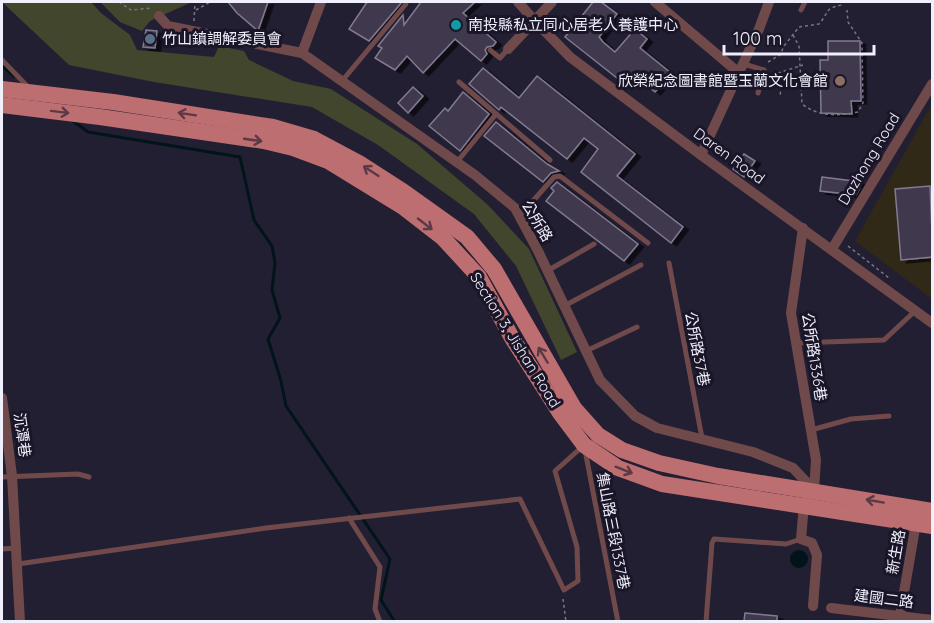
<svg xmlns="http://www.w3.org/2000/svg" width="934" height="623" viewBox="0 0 934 623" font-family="Quicksand,'Noto Sans TC',sans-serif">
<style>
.education{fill:#302918}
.green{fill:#42462d}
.water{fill:#00141a}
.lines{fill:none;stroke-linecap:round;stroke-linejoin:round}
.stream{stroke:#00141a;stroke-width:3}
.building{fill:#40394d;stroke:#827a91;stroke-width:1.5;filter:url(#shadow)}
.path{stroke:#787585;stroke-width:1.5;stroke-dasharray:3 3;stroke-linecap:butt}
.lane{stroke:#704a4b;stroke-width:5}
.street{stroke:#704a4b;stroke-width:10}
.primary{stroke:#bd6e71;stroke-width:16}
.oneway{stroke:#5b3945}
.culture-dot{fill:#0f9aa8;stroke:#1a1628;stroke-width:2}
.service-dot{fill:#5c6f8a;stroke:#1a1628;stroke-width:2}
.education-dot{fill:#8d6e63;stroke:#1a1628;stroke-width:2}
.labels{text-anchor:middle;stroke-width:6;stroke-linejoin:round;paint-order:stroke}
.poi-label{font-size:15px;fill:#f0effc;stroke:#1a1628;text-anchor:start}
.street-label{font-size:15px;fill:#f0effc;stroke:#1a1628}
</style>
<defs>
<filter id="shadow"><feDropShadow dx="5.5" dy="3" stdDeviation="0" flood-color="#0009"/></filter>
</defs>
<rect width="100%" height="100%" fill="#231f32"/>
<!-- education -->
<path class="education" d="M 932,104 L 932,299 L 855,241 Z"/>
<!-- green -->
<g class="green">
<path d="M 2,2 L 91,2 L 101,13 L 130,35 L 137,50 L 214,57 L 219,46 L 244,51 L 249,60 L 293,81 L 331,89 L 417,144 L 488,205 L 529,249 L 577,352 L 561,360 L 516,266 L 474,214 L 378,145 L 312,107 L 154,82 L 69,65 Z"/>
<path d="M 100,2 L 192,2 L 150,21 L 142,31 L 120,22 Z"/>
</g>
<!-- water -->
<circle class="water" cx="799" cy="559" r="9"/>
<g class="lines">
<!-- stream -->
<g class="stream">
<path d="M 2,66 L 14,76"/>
<path d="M 73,121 L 88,132 L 240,157 L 254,220 L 272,246 L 275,263 L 272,290 L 280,318 L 268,339 L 281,381 L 286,406 L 390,559 L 381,600 L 395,622"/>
</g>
</g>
<!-- building -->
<g class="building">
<path d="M 228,2 L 268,2 L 258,31 L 237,13 Z"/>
<path d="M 367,2 L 402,2 L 369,41 L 349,29 Z"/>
<path d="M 421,2 L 475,2 L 463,13 L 496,42 L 493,46 L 487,47 L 485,50 L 487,54 L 481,61 L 455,39 L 423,73 L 407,56 L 395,70 L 375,58 L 382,48 L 378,46 L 403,15 L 404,25 Z"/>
<path d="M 593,2 L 601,2 L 617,14 L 599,37 L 603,42 L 615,52 L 635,29 L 647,39 L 640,48 L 671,73 L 655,92 L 630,72 L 622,82 L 565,37 Z"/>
<path d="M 146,30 L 157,31 L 155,48 L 143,47 Z"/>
<path d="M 828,41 L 860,41 L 861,101 L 851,101 L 852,114 L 821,113 L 820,60 L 828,60 Z"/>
<path d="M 483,68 L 519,98 L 537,76 L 635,154 L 617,176 L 683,227 L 671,243 L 581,172 L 598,149 L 584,138 L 567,159 L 501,107 L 499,110 L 469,84 Z"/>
<path d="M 413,87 L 423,96 L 408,113 L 398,103 Z"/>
<path d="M 463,92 L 489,114 L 460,151 L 429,126 L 445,108 L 448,111 Z"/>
<path d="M 496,122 L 547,164 L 559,171 L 551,173 L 543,182 L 484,136 Z"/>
<path d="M 744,154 L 755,161 L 744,177 L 733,169 Z"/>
<path d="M 822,177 L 861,182 L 860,188 L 856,195 L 820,191 Z"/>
<path d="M 557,182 L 638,244 L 624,261 L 546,201 L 554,191 L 551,188 Z"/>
<path d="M 930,186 L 933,257 L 901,260 L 895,189 Z"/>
<path d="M 745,613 L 777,616 L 777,621 L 744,621 Z"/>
</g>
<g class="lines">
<!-- path -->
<g class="path">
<path d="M 119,2 L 131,10 L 152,8"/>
<path d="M 196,10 L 210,2"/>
<path d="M 194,21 L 195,2"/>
<path d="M 793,35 L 799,46 L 802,104 C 819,117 838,116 858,112 L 863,103 L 862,43 L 848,22 L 847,10"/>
<path d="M 768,62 L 780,55 L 784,46 L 799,27 L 819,24 C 829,13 824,8 842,5"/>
<path d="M 772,72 L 778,73 L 803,65"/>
<path d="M 778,74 L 781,86 L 780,97"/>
<path d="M 848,246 L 889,278"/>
<path d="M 563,599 L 566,622"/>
</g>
<!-- lane -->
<g class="lane">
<path d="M 801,10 L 805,2"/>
<path d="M 490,50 L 500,58 L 508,49"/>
<path d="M 2,60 L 30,89"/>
<path d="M 744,64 L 764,70 L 758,93"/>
<path d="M 342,81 L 406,4"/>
<path d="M 459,82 L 550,160"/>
<path d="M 457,162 L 496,114"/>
<path d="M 519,217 L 554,177 L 560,176 L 648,243"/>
<path d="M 669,263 L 702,438"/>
<path d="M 547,271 L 594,244"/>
<path d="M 564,306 L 641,265"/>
<path d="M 796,343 L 884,340 L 915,311"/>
<path d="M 586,351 L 637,327"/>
<path d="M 811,430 L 851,419 L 889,416"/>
<path d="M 585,450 L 618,622"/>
<path d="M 2,477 L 78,474 L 89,477"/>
<path d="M 349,518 L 380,567 L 375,609 L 380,622"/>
<path d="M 2,549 L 17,548"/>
<path d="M 18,564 L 266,528 L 520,499 L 564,590 L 578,581 L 577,547 L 555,471 L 583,446"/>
<path d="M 706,622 L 712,543 L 714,539 L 786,544 L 801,539"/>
</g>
<!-- street -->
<g class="street">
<path d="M 518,2 L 534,20 L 570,57 L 701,155 L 932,323"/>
<path d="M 655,2 L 739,73"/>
<path d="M 159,16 L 168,26 L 302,53 L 475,175 L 515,208 L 538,251 L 600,380 L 635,416 L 657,428 L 753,452 L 793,468 L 814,490 L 804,504 L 801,539 L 812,543 L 817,555 L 813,606"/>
<path d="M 508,49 L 552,2"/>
<path d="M 302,53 L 321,2"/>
<path d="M 701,155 L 759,29 L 769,2"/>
<path d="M 803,228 L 791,313 L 816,460 L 814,490"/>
<path d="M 832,249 L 932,84"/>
<path d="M 2,398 L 12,476 L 20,622"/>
<path d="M 831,608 L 932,620"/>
<path d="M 899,621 L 916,523"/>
</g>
<!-- primary -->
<g class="primary">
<path d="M 2,89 L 113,102 L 273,127 L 314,139 L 359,163 L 404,192 L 467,237 L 494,269 L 574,408 L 598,435 L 622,450 L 659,463 L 718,476 L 932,511"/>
<path d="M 2,105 L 100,117 L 264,141 L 293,148 L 328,161 L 403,207 L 443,238 L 479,277 L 512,338 L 560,413 L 584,445 L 618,468 L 662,484 L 932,526"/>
</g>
</g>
<!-- one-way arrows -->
<defs><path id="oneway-shaft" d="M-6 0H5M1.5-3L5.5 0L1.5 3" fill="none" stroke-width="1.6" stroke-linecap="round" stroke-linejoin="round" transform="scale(1.5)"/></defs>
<g class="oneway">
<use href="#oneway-shaft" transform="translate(60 112) rotate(7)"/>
<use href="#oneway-shaft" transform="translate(187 114) rotate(-171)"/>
<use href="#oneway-shaft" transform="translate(253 140) rotate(8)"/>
<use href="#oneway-shaft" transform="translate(371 171) rotate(-147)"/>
<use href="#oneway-shaft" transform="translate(425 224) rotate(38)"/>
<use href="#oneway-shaft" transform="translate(543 355) rotate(-121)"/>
<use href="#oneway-shaft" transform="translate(624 470) rotate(22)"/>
<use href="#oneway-shaft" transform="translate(875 501) rotate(-170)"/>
</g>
<!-- markers -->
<circle class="culture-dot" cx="456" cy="25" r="6"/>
<circle class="service-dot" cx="150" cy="39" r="6"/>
<circle class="education-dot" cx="840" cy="81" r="6"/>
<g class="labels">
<!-- poi labels -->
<g class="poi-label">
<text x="468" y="30">南投縣私立同心居老人養護中心</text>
<text x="162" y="44">竹山鎮調解委員會</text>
<text x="828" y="86" text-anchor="end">欣榮紀念圖書館暨玉蘭文化會館</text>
</g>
<!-- street labels -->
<g class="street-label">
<text transform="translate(729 156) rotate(36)" y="5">Daren Road</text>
<text transform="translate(869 159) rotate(-59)" y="5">Dazhong Road</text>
<text transform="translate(537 221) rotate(59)" y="5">公所路</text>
<text transform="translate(515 340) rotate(58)" y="5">Section 3, Jishan Road</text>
<text transform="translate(697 349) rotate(79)" y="5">公所路37巷</text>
<text transform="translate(814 357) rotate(81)" y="5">公所路1336巷</text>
<text transform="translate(22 435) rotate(82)" y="5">沉潭巷</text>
<text transform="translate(613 531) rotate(79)" y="5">集山路三段1337巷</text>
<text transform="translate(896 552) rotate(-80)" y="5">新生路</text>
<text transform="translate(884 599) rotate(7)" y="5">建國二路</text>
</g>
</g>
<!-- border -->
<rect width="934" height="623" fill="none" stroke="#f0effc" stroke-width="6"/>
<!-- scale -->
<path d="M724 45v9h150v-9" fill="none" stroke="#f0effc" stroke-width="3"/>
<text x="733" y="45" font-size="18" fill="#f0effc" stroke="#1a1628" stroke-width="4.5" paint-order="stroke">100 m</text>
</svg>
